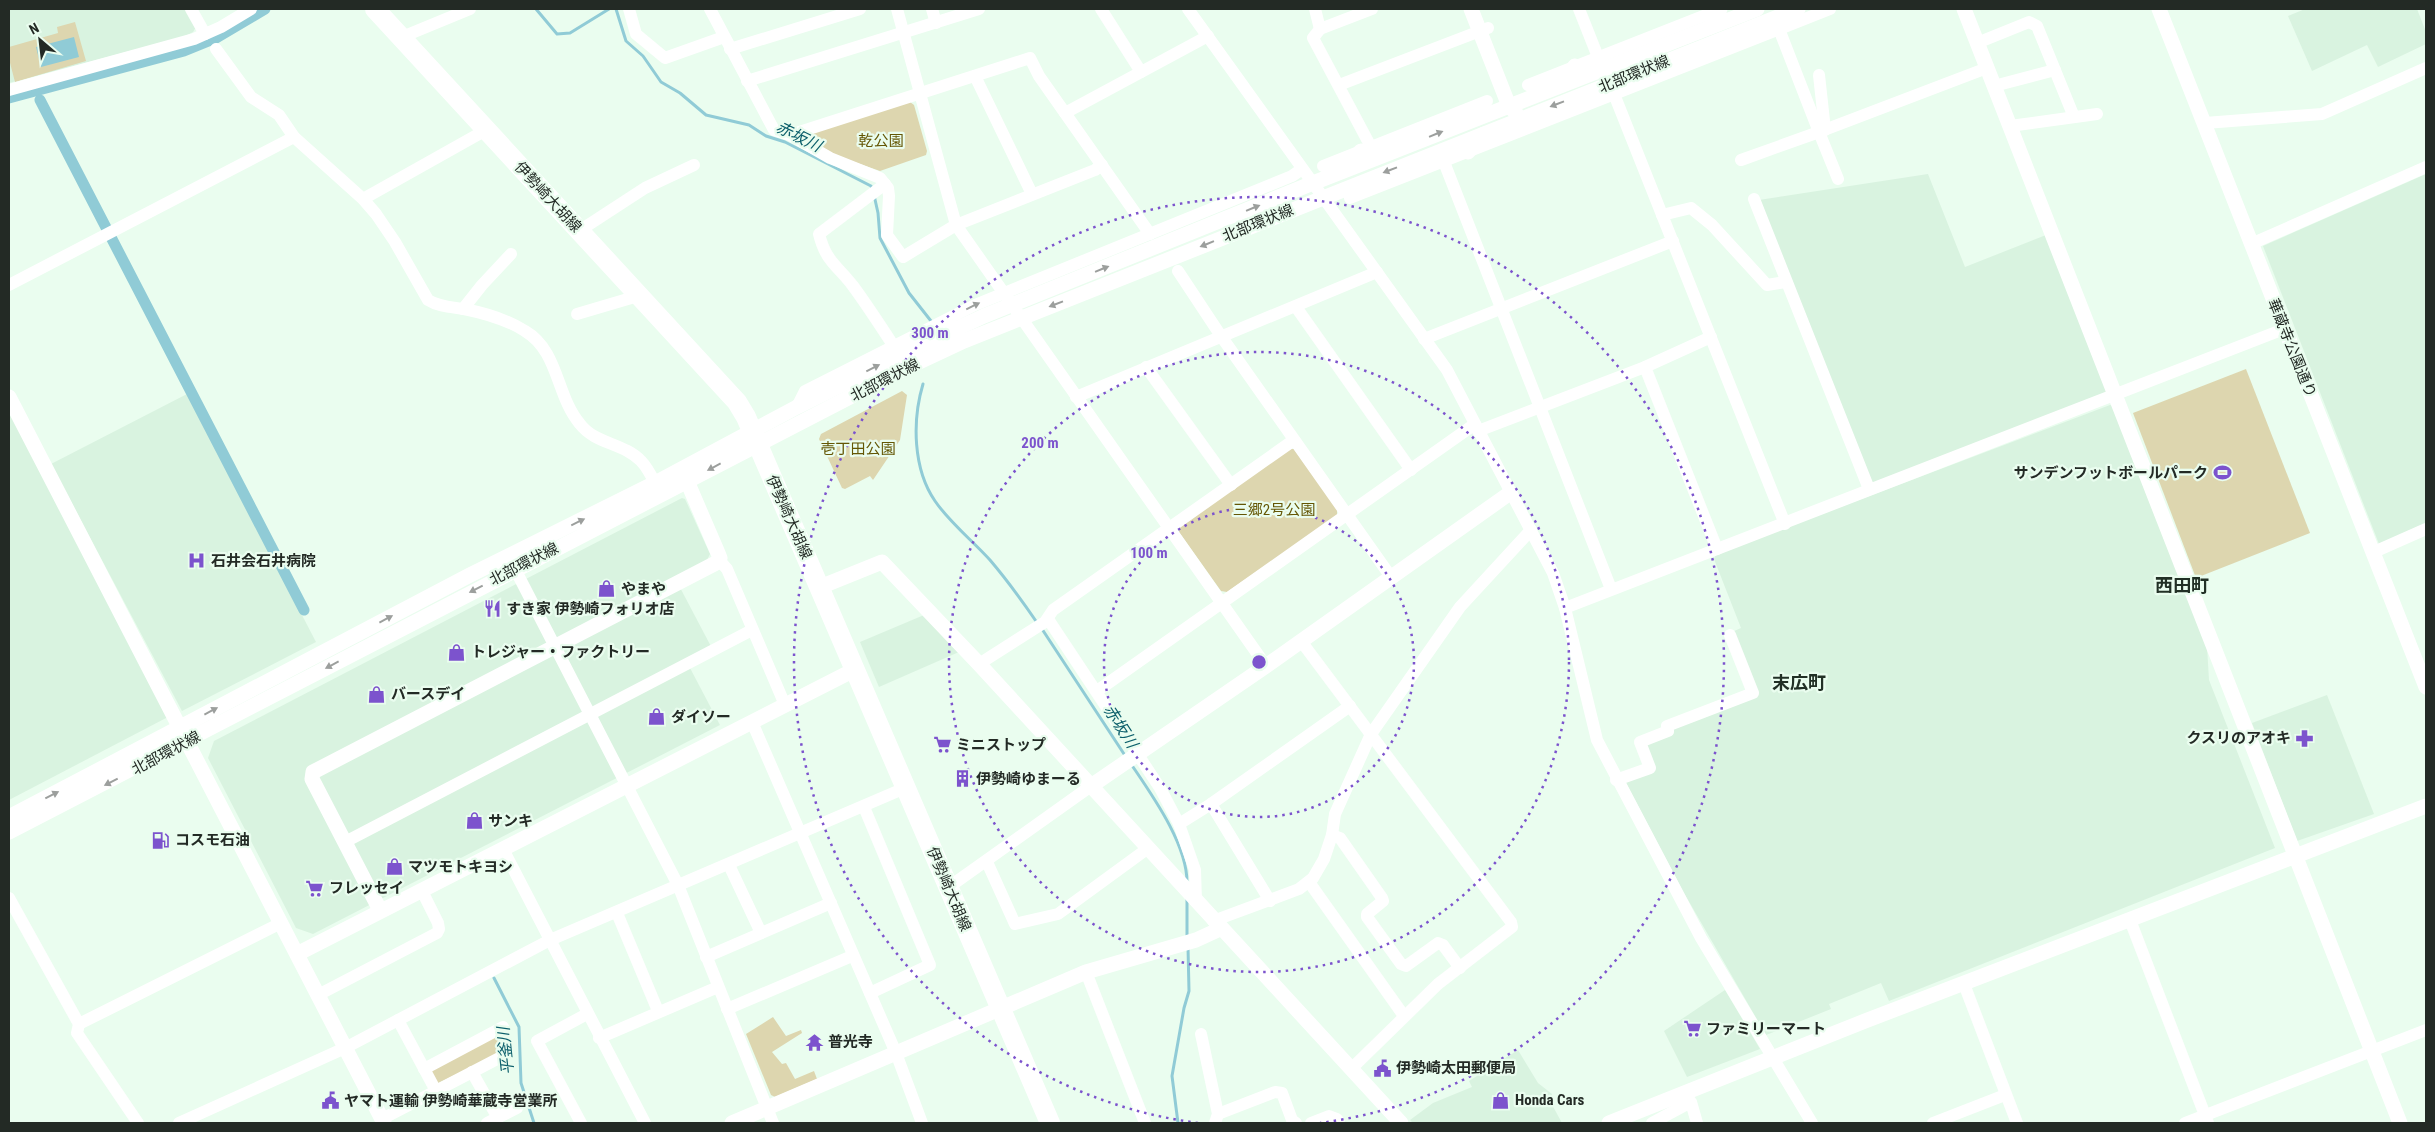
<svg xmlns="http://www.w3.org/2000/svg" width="2435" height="1132" viewBox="0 0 2435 1132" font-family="'Roboto Condensed','Noto Sans JP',sans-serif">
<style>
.built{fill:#d9f3e0}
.green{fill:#ddd6af}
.water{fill:#90cbd6}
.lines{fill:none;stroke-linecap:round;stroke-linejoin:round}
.stream{stroke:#90cbd6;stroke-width:3}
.canal{stroke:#90cbd6;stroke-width:11}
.minor{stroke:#fff;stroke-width:12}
.tertiary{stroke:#fff;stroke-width:15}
.primary{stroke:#fff;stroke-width:20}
.oneway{fill:#9c9f9d}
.ring{fill:none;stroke:#7c53cd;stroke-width:2.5;stroke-dasharray:2.5 5}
.labels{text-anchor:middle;stroke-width:4.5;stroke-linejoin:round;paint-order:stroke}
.street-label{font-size:15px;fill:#232a25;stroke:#eafdef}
.park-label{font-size:15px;fill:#645604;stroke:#eafdef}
.poi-label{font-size:15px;font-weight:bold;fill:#232a25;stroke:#eafdef;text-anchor:start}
.water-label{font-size:16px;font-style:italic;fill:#0c5f6b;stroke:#eafdef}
.quarter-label{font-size:18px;font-weight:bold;fill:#223026;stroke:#eafdef}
.centre{fill:#7c53cd;stroke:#eafdef;stroke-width:2.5}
.ring-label{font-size:15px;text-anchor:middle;font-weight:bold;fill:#7c53cd;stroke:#eafdef;stroke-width:4.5;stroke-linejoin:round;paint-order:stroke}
</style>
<rect width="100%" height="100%" fill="#eafdef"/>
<!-- built -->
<g class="built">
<path d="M 9,9 L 186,9 L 196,27 L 193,32 L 183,37 L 9,83 Z"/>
<path d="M 2305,9 L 2417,9 L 2426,32 L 2426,44 L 2378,67 L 2367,45 L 2312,71 L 2288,16 Z"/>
<path d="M 1928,174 L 1965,267 L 2046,235 L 2108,393 L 1871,485 L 1759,200 Z"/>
<path d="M 2426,174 L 2426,523 L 2379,544 L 2263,246 Z"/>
<path d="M 187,394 L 316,642 L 182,711 L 51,464 Z"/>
<path d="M 2110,405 L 2114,406 L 2207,646 L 2209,680 L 2275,848 L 1889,1001 L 1881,983 L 1829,1004 L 1831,1009 L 1766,1035 L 1684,893 L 1625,781 L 1654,769 L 1645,743 L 1672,728 L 1756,695 L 1732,632 L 1741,628 L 1714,559 L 1716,554 Z"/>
<path d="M 9,409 L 168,717 L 9,800 Z"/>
<path d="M 682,498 L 685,499 L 710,554 L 707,560 L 675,578 L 715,654 L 690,668 L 720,725 L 313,934 L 296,928 L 208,758 L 214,741 Z"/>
<path d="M 924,615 L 959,652 L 879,687 L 860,642 Z"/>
<path d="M 2327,695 L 2374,814 L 2297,841 L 2252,723 Z"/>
<path d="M 1725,990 L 1760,1049 L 1687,1077 L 1664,1031 Z"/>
<path d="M 1518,1050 L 1538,1083 L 1552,1094 L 1550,1101 L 1562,1123 L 1413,1123 L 1410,1120 L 1433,1103 L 1472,1087 L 1469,1081 Z"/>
</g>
<!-- green -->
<g class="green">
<path d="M 75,22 L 86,61 L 15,82 L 9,59 L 9,47 L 58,33 L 57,27 Z"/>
<path d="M 910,102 L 914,105 L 927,151 L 926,155 L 880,171 L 837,156 L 810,140 L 809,134 Z"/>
<path d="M 2246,369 L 2310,533 L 2196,578 L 2133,413 Z"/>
<path d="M 902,391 L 907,395 L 900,440 L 873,480 L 870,476 L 845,489 L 842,488 L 819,439 L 821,434 Z"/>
<path d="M 1290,449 L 1294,449 L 1337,509 L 1337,516 L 1227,592 L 1221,591 L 1179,532 L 1180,526 Z"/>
<path d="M 773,1017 L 786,1036 L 801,1030 L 802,1033 L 772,1052 L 782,1064 L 786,1063 L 795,1079 L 814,1071 L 817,1079 L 775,1097 L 771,1095 L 746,1034 Z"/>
<path d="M 501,1034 L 503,1052 L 436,1084 L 431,1070 Z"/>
</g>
<!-- water -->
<path class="water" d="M 74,37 L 79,57 L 41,67 L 36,47 Z"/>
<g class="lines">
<!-- stream -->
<g class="stream">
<path d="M 536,9 L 557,34 L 570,33 L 609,9"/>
<path d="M 616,9 L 626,41 L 643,56 L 661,82 L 680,93 L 706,115 L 749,125 L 766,136 L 785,142 L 871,186 L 872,189"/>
<path d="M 874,195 L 878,213 L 880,238 L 909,293 L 931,321"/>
<path d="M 923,384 C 912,421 913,469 935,501 C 950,523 972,540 990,560 C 1007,580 1023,602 1038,624"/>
<path d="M 1042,629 L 1126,757"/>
<path d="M 1131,764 C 1152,795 1188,845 1187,884"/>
<path d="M 1187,897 L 1187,939"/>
<path d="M 494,978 L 519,1027 L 521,1083 L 534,1123"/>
<path d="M 1178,1123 L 1172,1076 L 1184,1008 L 1189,991 L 1188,947"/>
</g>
<!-- canal -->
<g class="canal">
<path d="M 9,98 L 184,51 L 216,38 L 265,9"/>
<path d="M 40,100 L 304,610"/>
</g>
<!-- minor -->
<g class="minor">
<path d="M 191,9 L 205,34"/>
<path d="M 629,9 L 636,34 L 665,58 L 724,37"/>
<path d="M 710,9 L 774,130 L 790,135 L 830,158 L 880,178 L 888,188 L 889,196 L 887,235 L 903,257 L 956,225 L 1095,170 L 1102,165"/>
<path d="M 897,9 L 956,225 L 1266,666"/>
<path d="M 932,9 L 936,23"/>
<path d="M 1101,9 L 1141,72"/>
<path d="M 1188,9 L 1447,370 L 1553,573 L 1565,608 L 1597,740 L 1701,938 L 1812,1123"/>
<path d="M 1315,9 L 1320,29"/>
<path d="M 1579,9 L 1598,57"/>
<path d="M 1779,29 L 1819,132 L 1987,68"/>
<path d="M 402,37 L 470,9"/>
<path d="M 1977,43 L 2029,22 L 2037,26 L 2074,117"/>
<path d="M 216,49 L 251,97 L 279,115 L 294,137 L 363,199 L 376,214 L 395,242 L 428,300 C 439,307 452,307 464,309 C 484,313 508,320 525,331 C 559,351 556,396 580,424 C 595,444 624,443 641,461 C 647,467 651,475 655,483"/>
<path d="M 730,49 L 860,9"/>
<path d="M 1819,75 L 1825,130"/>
<path d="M 975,76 L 1032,194"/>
<path d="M 747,81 L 979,9"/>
<path d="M 1339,85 L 1488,28"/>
<path d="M 1528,85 L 1721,9"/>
<path d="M 1994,86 L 2055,70"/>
<path d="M 9,90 L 194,39 L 221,27 L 251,9"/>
<path d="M 1614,94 L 1785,524"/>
<path d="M 1065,113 L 1208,36"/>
<path d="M 2205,123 L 2322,114 L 2426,68"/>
<path d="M 2010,126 L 2097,114"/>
<path d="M 790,135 L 1030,58 L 1039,76 L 1150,234"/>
<path d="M 1371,147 L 1313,38 L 1320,29 L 1372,9"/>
<path d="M 1741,160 L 1819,132 L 1838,179"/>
<path d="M 1444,162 L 1611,589"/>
<path d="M 1323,166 L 1487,101"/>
<path d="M 885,184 L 819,234 C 826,262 837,265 853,286 C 867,305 880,325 893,345"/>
<path d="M 1350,198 L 1830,9"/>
<path d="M 363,199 L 486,130"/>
<path d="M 1754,199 L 1869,489"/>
<path d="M 1662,215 L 1691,208 L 1712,225 L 1767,285 L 1786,282"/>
<path d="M 579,231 L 645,188 L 694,165"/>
<path d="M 2251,244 L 2426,167"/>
<path d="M 1178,271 L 1221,336 L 1391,577"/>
<path d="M 9,285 L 294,137"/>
<path d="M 1296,307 L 1411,470"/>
<path d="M 463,309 L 482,285 L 511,254"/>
<path d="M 577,314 L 638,296"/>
<path d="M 1424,339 L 1673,241"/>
<path d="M 1146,367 L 1231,485"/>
<path d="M 1645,367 L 1717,549"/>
<path d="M 1076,397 L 1377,272"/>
<path d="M 797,407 L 805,391 L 975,305 L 1292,176 L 1302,169"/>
<path d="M 1478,431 L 1645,367 L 1711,337"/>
<path d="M 2374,552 L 2426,529"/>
<path d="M 719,560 L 727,569 L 785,705"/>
<path d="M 515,569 L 678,885 L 773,1123"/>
<path d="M 1565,608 L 2284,329"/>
<path d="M 1048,619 L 1160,788 L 1179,824 L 1195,870 L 1196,902"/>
<path d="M 1301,641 L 1511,922 L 1512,927 L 1438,984 L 1351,1069"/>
<path d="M 979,664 L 1045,622 L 1053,610 L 1294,440"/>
<path d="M 1097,691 L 1475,424"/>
<path d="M 752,722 L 896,1053 L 922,1123"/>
<path d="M 1616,780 L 1650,768 L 1640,742 L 1668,731 L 1667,726 L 1753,693 L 1730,635"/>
<path d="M 1211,804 L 1270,901"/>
<path d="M 864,807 L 930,965 L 870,993"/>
<path d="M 1179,824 L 1211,804 L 1350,706"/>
<path d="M 1332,835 L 1340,838 L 1382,898 L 1383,901 L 1367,914 L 1367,917 L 1401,964 L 1406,966 L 1438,943 L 1443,945 L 1460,968"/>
<path d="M 345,842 L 752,630"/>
<path d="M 503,849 L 645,1123"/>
<path d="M 987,862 L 1015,924 L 1058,914 L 1147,849"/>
<path d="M 729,865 L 761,933"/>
<path d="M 1309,882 L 1404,1016"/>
<path d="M 949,887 L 1091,786"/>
<path d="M 9,898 L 79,1024 L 77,1033 L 138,1123"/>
<path d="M 617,913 L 658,1011"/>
<path d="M 2130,920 L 2208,1123"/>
<path d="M 1213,921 L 1299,889 L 1313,878 L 1324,859 L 1332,835 L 1335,814 L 1371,734 L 1460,607 L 1531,530"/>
<path d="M 706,957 L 831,903"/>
<path d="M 1086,972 L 1145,1123"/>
<path d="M 1964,984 L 2017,1123"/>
<path d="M 318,995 L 437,933 L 439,929 L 438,923 L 422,891"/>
<path d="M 727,1009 L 852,956"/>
<path d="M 398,1020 L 436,1091"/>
<path d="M 79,1024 L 281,923"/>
<path d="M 1201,1034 L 1218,1114 L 1215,1123"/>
<path d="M 599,1038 L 718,987"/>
<path d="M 424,1069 L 503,1027"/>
<path d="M 472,1072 L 498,1118"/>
<path d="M 1218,1114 L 1275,1092 L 1282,1093 L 1292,1120 L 1296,1123"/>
<path d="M 382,1119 L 505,1055"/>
<path d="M 179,1123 L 345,1048 L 550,940 L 905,788"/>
<path d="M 487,1123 L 517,1108"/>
<path d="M 581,1123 L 537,1041 L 587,1014"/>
<path d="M 1311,1123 L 1329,1116 L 1337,1119 L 1339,1123"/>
<path d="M 1652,1123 L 1691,1102 L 1697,1123"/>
<path d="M 1933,1123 L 2005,1095"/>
<path d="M 2185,1123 L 2426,1030"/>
</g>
<!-- tertiary -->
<g class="tertiary">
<path d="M 1471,9 L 1509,106 L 1516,113"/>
<path d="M 1964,9 L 2400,1123"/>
<path d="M 2159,9 L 2426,687"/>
<path d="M 1710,27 L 1720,9"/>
<path d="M 1559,86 L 1575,66"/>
<path d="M 1468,152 L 1484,134"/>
<path d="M 1344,169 L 1361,151"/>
<path d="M 9,397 L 384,1123"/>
<path d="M 820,587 L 882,562 L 979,664 L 1401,1123"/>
<path d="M 1091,786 L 1266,666 L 1510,493"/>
<path d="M 9,817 L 470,575 L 655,483 L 797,407 L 915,348 L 984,316 L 1313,183 L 1757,9"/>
<path d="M 9,832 C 306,680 603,524 900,371 L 964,341 L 1798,9"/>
<path d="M 380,910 L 312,779 L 313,772 L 716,563 L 720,558 L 718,553 L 687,481"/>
<path d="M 297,954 L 854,670"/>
<path d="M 732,1123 L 1086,972 L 1196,940 L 1220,929"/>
<path d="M 1609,1123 L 1865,1021 L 2426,806"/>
</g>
<!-- primary -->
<path class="primary" d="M 375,9 L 737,402 L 746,417 L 1050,1123"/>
</g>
<!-- one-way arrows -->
<defs><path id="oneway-solid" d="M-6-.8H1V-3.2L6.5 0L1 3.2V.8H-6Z" transform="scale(1.25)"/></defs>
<g class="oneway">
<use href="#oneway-solid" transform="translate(1557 104) rotate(159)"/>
<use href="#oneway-solid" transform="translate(1436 134) rotate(-22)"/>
<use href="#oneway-solid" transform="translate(1390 170) rotate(159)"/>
<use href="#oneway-solid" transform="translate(1253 208) rotate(-22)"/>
<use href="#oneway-solid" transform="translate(1207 244) rotate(158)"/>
<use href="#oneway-solid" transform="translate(1102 269) rotate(-22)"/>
<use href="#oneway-solid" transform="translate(1056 304) rotate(159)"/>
<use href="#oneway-solid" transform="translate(973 306) rotate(-26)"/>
<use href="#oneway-solid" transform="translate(873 368) rotate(-27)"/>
<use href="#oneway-solid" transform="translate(714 467) rotate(152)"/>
<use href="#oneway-solid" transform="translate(578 522) rotate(-26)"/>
<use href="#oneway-solid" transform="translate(476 589) rotate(153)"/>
<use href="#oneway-solid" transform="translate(386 619) rotate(-28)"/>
<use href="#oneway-solid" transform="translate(332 665) rotate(152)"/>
<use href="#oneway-solid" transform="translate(211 711) rotate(-28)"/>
<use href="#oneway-solid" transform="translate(111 782) rotate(153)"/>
<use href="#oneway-solid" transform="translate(52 795) rotate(-27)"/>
</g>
<!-- distance rings -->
<g class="ring">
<circle cx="1259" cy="662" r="155"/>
<circle cx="1259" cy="662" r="310"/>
<path d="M1198 1123A465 465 0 1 1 1320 1123"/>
</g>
<!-- icons -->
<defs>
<symbol id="stadium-bare" viewBox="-9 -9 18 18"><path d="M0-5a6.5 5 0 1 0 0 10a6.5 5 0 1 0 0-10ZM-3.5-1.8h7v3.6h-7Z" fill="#7c53cd" stroke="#eafdef" stroke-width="2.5" paint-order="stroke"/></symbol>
<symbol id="hospital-bare" viewBox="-9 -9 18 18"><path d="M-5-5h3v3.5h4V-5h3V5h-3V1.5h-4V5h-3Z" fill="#7c53cd" stroke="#eafdef" stroke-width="2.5" paint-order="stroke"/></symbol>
<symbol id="shop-bare" viewBox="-9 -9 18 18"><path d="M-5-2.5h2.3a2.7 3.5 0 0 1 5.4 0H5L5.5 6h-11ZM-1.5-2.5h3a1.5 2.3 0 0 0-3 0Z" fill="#7c53cd" stroke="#eafdef" stroke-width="2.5" paint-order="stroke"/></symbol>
<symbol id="restaurant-bare" viewBox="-9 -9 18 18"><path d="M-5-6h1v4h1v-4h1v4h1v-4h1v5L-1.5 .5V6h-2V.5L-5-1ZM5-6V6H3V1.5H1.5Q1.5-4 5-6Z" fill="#7c53cd" stroke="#eafdef" stroke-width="2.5" paint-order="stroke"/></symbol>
<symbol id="pharmacy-bare" viewBox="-9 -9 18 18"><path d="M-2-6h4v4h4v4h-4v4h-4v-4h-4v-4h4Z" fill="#7c53cd" stroke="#eafdef" stroke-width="2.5" paint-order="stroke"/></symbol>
<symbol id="supermarket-bare" viewBox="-9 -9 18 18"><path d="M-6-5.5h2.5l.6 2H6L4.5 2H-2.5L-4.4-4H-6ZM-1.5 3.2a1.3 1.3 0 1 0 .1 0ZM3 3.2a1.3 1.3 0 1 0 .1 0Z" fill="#7c53cd" stroke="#eafdef" stroke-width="2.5" paint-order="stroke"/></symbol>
<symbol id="building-bare" viewBox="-9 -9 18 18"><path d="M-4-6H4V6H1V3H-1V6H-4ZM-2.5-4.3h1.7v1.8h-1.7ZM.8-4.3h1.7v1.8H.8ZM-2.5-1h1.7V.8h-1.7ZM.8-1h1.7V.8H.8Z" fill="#7c53cd" stroke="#eafdef" stroke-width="2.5" paint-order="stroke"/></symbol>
<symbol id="fuel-bare" viewBox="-9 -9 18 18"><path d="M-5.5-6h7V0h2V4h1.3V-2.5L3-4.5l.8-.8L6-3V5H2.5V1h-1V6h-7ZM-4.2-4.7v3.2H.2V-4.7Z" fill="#7c53cd" stroke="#eafdef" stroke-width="2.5" paint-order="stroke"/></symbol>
<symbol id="temple-bare" viewBox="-9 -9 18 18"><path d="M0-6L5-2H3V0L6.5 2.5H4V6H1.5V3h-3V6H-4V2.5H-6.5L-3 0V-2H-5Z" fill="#7c53cd" stroke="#eafdef" stroke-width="2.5" paint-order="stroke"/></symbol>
<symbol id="civic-bare" viewBox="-9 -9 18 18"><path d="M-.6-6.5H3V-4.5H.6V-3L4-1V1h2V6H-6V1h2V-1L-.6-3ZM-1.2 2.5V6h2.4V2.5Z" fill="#7c53cd" stroke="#eafdef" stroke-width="2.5" paint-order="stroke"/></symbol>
</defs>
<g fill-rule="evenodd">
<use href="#stadium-bare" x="2210" y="460" width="25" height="25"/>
<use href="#hospital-bare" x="184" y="548" width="25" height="25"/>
<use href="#shop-bare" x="594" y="576" width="25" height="25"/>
<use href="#restaurant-bare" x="480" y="596" width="25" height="25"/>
<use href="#shop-bare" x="444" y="640" width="25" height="25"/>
<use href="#shop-bare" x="364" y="682" width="25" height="25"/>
<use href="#shop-bare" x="644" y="704" width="25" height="25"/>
<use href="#pharmacy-bare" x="2292" y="726" width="25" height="25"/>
<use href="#supermarket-bare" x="930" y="732" width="25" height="25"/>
<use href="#building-bare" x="950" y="766" width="25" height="25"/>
<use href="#shop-bare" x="462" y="808" width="25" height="25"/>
<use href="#fuel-bare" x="148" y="828" width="25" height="25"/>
<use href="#shop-bare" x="382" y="854" width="25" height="25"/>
<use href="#supermarket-bare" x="302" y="876" width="25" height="25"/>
<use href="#supermarket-bare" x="1680" y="1016" width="25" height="25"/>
<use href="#temple-bare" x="802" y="1030" width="25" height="25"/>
<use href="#civic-bare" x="1370" y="1056" width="25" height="25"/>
<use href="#shop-bare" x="1488" y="1088" width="25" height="25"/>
<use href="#civic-bare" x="318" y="1088" width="25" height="25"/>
</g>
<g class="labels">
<!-- street labels -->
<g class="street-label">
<text transform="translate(1634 74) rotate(-22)" y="5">北部環状線</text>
<text transform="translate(548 197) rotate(47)" y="5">伊勢崎大胡線</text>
<text transform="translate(1258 223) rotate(-22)" y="5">北部環状線</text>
<text transform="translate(2292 348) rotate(68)" y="5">華蔵寺公園通り</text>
<text transform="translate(885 380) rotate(-27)" y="5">北部環状線</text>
<text transform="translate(789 517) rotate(66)" y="5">伊勢崎大胡線</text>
<text transform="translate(524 564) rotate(-27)" y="5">北部環状線</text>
<text transform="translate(166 753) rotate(-28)" y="5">北部環状線</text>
<text transform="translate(949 889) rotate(67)" y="5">伊勢崎大胡線</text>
</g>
<!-- park labels -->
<g class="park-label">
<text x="881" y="146">乾公園</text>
<text x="858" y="454">壱丁田公園</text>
<text x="1274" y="515">三郷2号公園</text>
</g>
<!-- poi labels -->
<g class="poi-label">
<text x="2208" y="478" text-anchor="end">サンデンフットボールパーク</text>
<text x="211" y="566">石井会石井病院</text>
<text x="621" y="594">やまや</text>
<text x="506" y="614">すき家 伊勢崎フォリオ店</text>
<text x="471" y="657">トレジャー・ファクトリー</text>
<text x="391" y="699">バースデイ</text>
<text x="671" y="722">ダイソー</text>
<text x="2291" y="743" text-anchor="end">クスリのアオキ</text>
<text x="956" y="750">ミニストップ</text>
<text x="976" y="784">伊勢崎ゆまーる</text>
<text x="488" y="826">サンキ</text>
<text x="175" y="845">コスモ石油</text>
<text x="408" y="872">マツモトキヨシ</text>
<text x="329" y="893">フレッセイ</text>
<text x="1706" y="1034">ファミリーマート</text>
<text x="828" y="1047">普光寺</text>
<text x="1396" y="1073">伊勢崎太田郵便局</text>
<text x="1515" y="1105">Honda Cars</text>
<text x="344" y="1106">ヤマト運輸 伊勢崎華蔵寺営業所</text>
</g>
<!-- water labels -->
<g class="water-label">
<text transform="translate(799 136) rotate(26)" y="6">赤坂川</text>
<text transform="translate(1121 726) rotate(57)" y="6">赤坂川</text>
<text transform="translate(505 1051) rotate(-96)" y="6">平釜川</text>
</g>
<!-- quarter labels -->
<g class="quarter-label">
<text x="2182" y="592">西田町</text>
<text x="1799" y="689">末広町</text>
</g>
</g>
<circle cx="1259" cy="662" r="8" class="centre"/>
<g class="ring-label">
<text x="930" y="338">300 m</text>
<text x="1040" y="448">200 m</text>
<text x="1149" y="558">100 m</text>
</g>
<!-- border -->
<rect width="2435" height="1132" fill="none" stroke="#232a25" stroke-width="20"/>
<!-- north arrow -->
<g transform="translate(40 40) rotate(332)" stroke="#eafdef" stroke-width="4" paint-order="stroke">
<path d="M0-4L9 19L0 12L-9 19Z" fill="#232a25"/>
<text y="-8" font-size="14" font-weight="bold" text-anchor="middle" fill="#232a25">N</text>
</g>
</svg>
